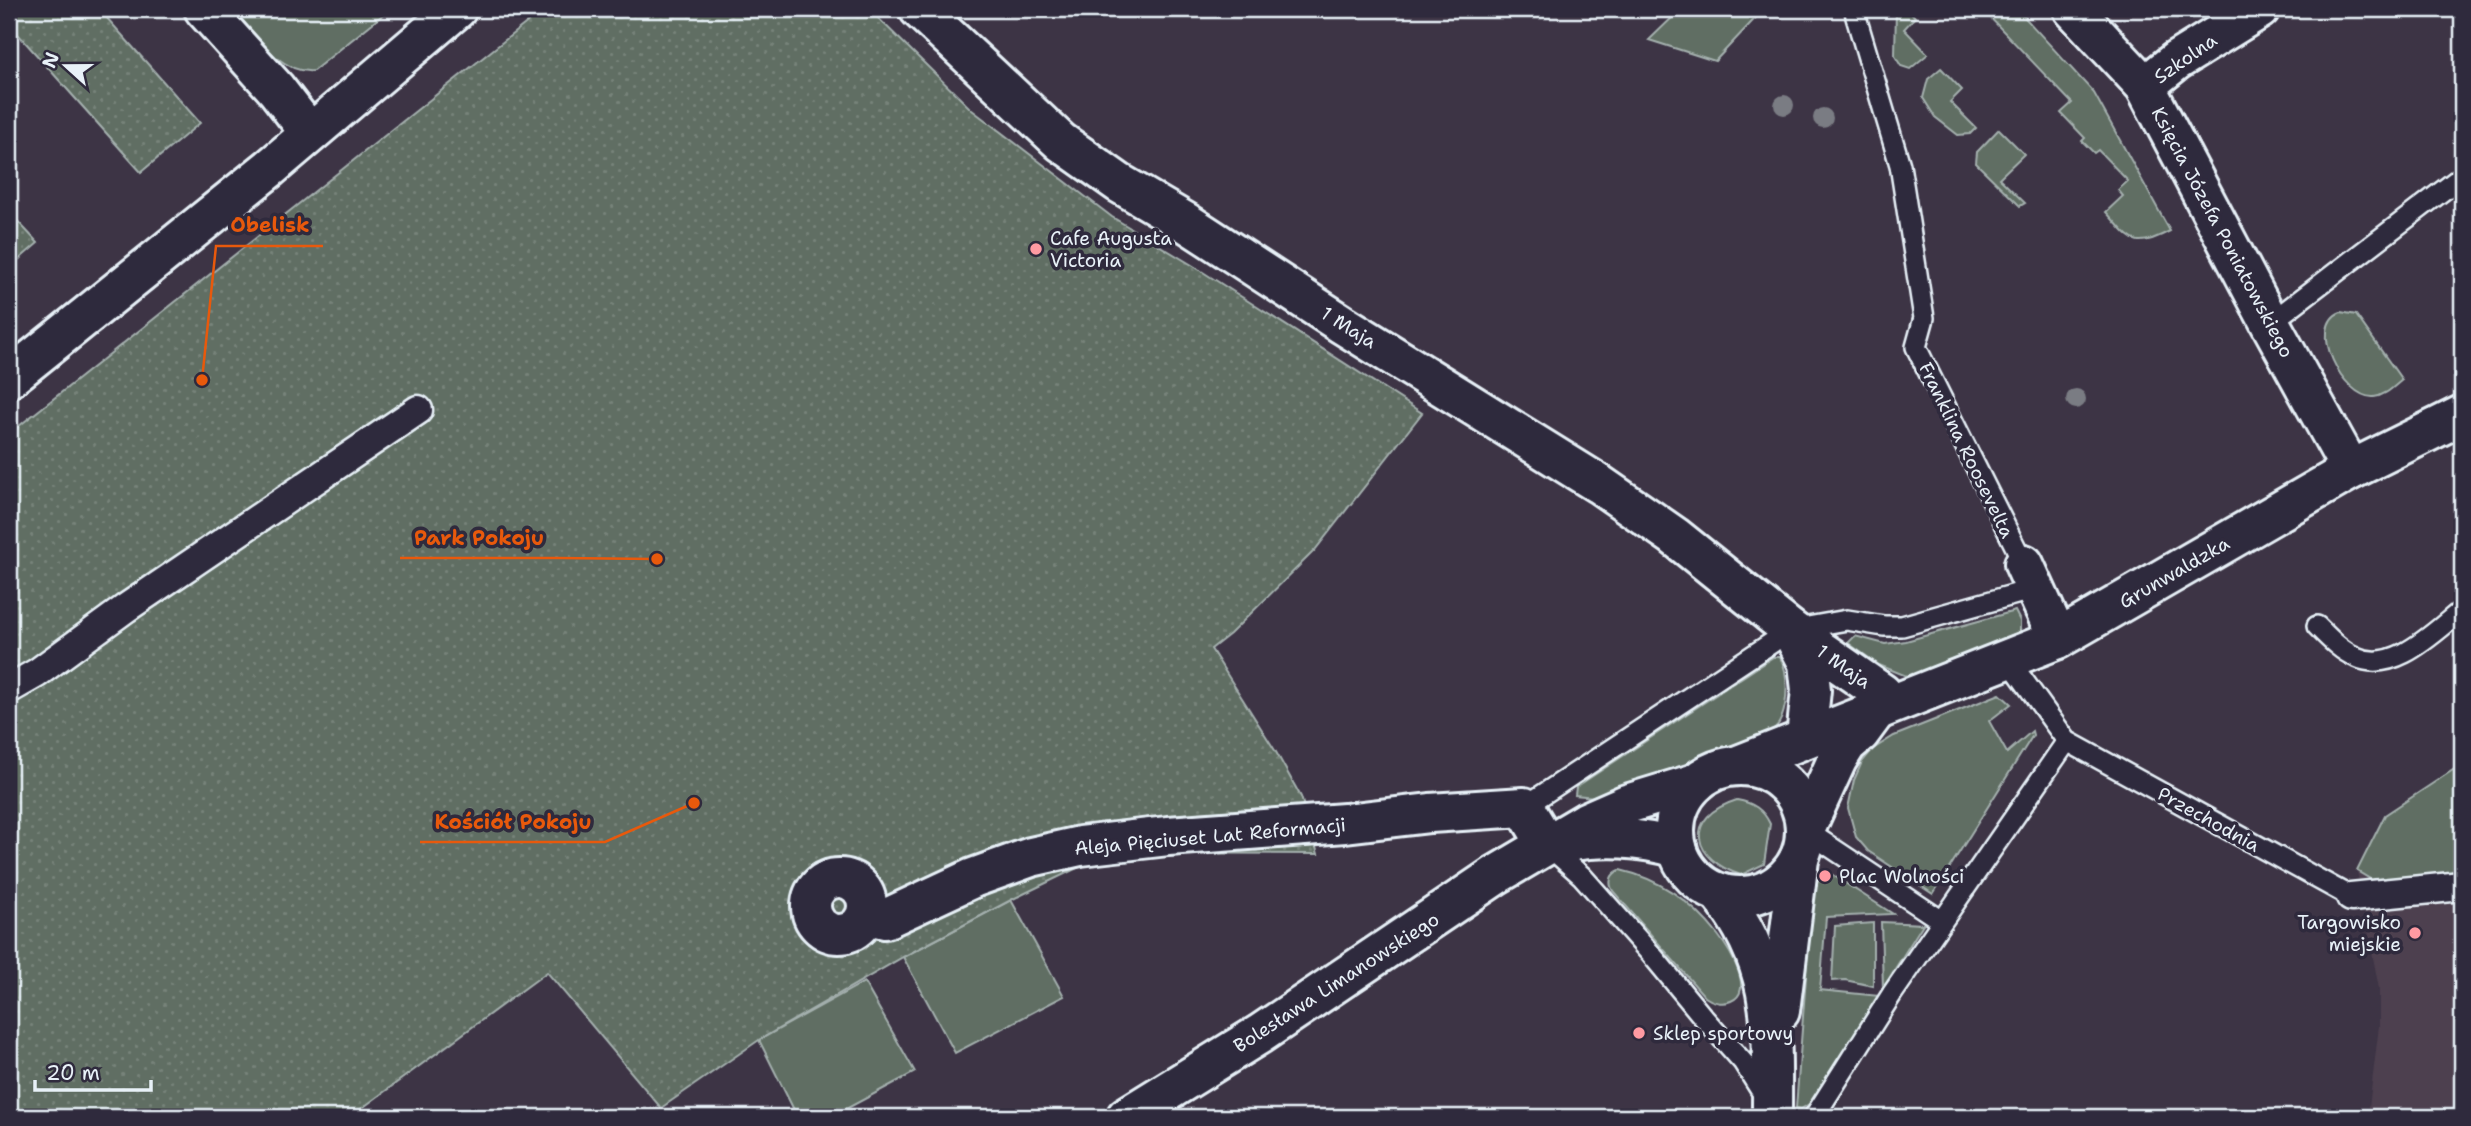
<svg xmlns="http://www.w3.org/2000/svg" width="2471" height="1126" viewBox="0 0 2471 1126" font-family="'Shantell Sans',sans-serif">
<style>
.built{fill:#4d404f}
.green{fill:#606e63;stroke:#a4b0ae;stroke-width:2}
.park{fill:url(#park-dots);stroke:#a4b0ae;stroke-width:2}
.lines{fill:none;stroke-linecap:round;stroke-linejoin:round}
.service-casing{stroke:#e8f1f8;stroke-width:24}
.pedestrian-casing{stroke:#e8f1f8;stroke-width:33}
.minor-casing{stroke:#e8f1f8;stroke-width:44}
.tertiary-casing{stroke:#e8f1f8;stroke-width:44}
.secondary-casing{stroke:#e8f1f8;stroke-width:44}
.service{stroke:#2f2a3d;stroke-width:19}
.pedestrian{stroke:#2f2a3d;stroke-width:28}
.minor{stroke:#2f2a3d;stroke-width:38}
.tertiary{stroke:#2f2a3d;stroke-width:38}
.secondary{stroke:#2f2a3d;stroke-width:38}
.tree{fill:#7a7c83}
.poi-dot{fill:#ff9aa2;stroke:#2f2a3d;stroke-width:2.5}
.labels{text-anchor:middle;stroke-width:7;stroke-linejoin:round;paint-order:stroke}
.street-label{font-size:19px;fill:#e8f1f8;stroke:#2f2a3d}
.poi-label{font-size:19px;fill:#e8f1f8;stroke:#2f2a3d;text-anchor:start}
.leader{fill:none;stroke:#e8590c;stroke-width:2.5}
.callout-dot{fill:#e8590c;stroke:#2f2a3d;stroke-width:2.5}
.callout-label{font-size:21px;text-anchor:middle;font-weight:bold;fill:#e8590c;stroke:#2f2a3d;stroke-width:7;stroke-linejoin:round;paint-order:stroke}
</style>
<defs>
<pattern id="park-dots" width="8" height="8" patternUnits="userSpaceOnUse" patternTransform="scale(1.75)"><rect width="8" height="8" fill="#606e63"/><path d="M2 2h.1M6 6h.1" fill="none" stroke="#77837a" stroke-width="1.8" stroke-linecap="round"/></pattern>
</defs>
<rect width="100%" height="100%" fill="#3d3445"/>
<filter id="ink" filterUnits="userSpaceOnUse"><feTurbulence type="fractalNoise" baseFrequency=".0143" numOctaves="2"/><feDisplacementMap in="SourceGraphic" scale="14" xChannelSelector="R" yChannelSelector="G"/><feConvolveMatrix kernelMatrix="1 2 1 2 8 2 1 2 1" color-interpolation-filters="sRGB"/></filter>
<g filter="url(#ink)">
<!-- built -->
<path class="built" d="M 2462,764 L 2462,1117 L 2370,1117 L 2369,1107 L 2379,1026 L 2379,989 L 2357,871 L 2385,815 Z"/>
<!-- green -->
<g class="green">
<path d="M 233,9 L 390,9 L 313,71 C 279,74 253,31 233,9 Z"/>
<path d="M 1681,9 L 1764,9 L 1715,61 L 1649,40 Z"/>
<path d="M 1896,9 L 1908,9 L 1915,17 L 1904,29 L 1928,54 L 1910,69 L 1901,66 L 1895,56 Z"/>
<path d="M 1982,9 L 2017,9 L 2094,93 L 2170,231 C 2132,251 2132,240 2106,212 L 2123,196 L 2118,190 L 2128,181 L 2098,150 L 2094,153 L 2082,141 L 2085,138 L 2061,113 L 2072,103 Z"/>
<path d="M 1941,68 L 1962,90 L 1950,102 L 1976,128 L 1970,134 L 1958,135 L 1935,117 L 1923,98 L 1928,79 Z"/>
<path d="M 1999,129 L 2024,154 L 1999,178 L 2025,203 L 2020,206 L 1976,163 L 1977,152 Z"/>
<path d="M 2341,312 L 2356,315 L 2402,380 C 2393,387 2385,396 2374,397 C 2343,399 2306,325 2341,312 Z"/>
<path d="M 2015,611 L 2020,621 L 2020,632 L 1909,677 L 1879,665 L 1848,643 L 1855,636 L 1885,644 L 1906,641 Z"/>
<path d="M 1773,657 L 1780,657 C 1789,673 1788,702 1781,719 C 1778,727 1772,730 1765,735 L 1621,793 L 1595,797 L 1575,795 L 1576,787 Z"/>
<path d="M 2000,694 L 2011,704 L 1989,721 L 2007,753 L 2032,731 L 2033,735 L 1933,894 L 1868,851 L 1856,837 L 1848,808 L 1854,780 L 1862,762 L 1873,749 L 1894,736 Z"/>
<path d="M 2462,764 L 2462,874 L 2372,880 L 2357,871 L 2385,815 Z"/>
<path d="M 1737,800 C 1753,803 1763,809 1770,824 L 1764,864 L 1741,875 C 1692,860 1682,817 1737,800 Z"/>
<path d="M 1620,870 C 1660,879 1693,903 1718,935 C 1728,948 1756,991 1731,1001 C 1722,1005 1712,1002 1705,997 L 1613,891 C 1608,883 1610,874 1620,870 Z"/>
<path d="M 1831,874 L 1893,914 L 1826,917 L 1820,990 L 1880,996 L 1814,1101 L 1801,1109 L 1796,1108 L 1813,885 L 1816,880 Z"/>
<path d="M 1011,900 L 1064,996 L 955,1053 L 903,957 Z"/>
<path d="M 1881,922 L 1923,924 L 1883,988 Z"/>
<path d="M 1873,923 L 1873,986 L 1845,980 L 1832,981 L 1835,926 Z"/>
<path d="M 864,982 L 915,1072 L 831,1117 L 797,1116 L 759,1040 Z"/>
</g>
<!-- park -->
<g class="park">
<path d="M 9,9 L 99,9 L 200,123 L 141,172 L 9,24 Z"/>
<path d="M 544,9 L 869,9 L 972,110 L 1112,217 L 1192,265 L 1422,413 L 1315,550 L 1230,634 L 1211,649 L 1276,752 L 1301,797 L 1318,854 L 1108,853 L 1011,900 L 903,957 L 759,1040 L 661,1108 L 547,972 L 350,1117 L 9,1117 L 9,434 Z"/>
<path d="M 9,212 L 38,243 L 9,268 Z"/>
</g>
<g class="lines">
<defs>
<g id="service">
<path d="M 1855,9 L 1856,17 L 1900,165 L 1924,318 L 1916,347 L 2024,564"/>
<path d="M 2270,323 L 2462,176"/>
<path d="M 2317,626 C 2328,637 2341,651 2356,657 C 2394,675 2435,631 2462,610"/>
<path d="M 2008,659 L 2067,741 L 2351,897"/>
<path d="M 1524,807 L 1791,630 L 1847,620 L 1884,626 L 1902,626 L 2034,589"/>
<path d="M 1805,830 L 1942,921"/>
<path d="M 1547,845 L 1582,876 L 1651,954 L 1703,1017 L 1743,1062 L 1765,1097"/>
<path d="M 1814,1117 L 1892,994 L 2067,741"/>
</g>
<g id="pedestrian">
<path d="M 9,689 L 37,673 L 126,608 L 418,410"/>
<path d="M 2351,897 L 2462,886"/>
</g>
<g id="minor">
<path d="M 204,9 L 276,89 L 310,133"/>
<path d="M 919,9 L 1061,142 L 1119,183 L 1187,223 L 1342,324 L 1599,484 L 1674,536 L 1791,630 L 1882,693 L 1877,709"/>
<path d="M 2145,86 L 2176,61 L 2260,9"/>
<path d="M 2351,470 L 2462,415"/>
<path d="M 2024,564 L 2058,639"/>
<path d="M 1791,630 L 1808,663 L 1811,690 L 1806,738"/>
<circle cx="839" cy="906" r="28"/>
<path d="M 868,915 L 885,919 L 973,878 L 1031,857 L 1080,846 L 1168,836 L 1345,823 L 1430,813 L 1524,807 L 1547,845"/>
</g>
<g id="tertiary">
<path d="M 9,378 L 270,168 L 457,9"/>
<path d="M 1736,766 L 2058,639 L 2351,470 L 2270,323 L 2145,86 L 2073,9"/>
<path d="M 1805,830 L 1837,760 L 1847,744 L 1860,733 L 1874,714"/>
</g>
<g id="secondary">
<circle cx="1740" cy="831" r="65"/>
<path d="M 1566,842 C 1605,836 1639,837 1677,848"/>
<path d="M 1719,893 C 1777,965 1772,1030 1772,1117"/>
<path d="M 1780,1011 L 1799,859"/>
<path d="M 1126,1117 L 1260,1034 L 1496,875 L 1586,822 L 1627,804 L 1696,783"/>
</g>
</defs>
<!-- service casing -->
<use href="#service" class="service-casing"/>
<!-- pedestrian casing -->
<use href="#pedestrian" class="pedestrian-casing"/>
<!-- minor casing -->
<use href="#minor" class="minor-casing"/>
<!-- tertiary casing -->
<use href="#tertiary" class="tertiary-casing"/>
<!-- secondary casing -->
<use href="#secondary" class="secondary-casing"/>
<!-- service -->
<use href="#service" class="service"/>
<!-- pedestrian -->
<use href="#pedestrian" class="pedestrian"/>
<!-- minor -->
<use href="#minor" class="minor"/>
<!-- tertiary -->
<use href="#tertiary" class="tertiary"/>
<!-- secondary -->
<use href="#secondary" class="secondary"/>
</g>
<!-- trees -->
<g class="tree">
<circle cx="1784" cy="105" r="10"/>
<circle cx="1823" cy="118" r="10"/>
<circle cx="2076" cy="399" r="10"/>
</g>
</g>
<!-- markers -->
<g class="poi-dot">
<circle cx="1036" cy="249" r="7"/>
<circle cx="1825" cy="876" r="7"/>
<circle cx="2415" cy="933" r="7"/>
<circle cx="1639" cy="1033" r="7"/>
</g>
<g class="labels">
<!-- street labels -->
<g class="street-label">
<text transform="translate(2185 58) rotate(-35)" y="7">Szkolna</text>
<text transform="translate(2223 232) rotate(62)" y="7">Księcia Józefa Poniatowskiego</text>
<text transform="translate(1349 327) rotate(32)" y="7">1 Maja</text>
<text transform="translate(1967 450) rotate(64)" y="7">Franklina Roosevelta</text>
<text transform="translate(2174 572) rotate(-30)" y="7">Grunwaldzka</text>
<text transform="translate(1844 666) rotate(35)" y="7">1 Maja</text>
<text transform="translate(2209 819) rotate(29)" y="7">Przechodnia</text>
<text transform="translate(1210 836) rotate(-5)" y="7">Aleja Pięciuset Lat Reformacji</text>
<text transform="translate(1336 982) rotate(-33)" y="7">Bolesława Limanowskiego</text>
</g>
<!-- poi labels -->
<g class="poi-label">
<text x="1050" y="245">Cafe Augusta<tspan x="1050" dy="22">Victoria</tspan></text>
<text x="1839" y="883">Plac Wolności</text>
<text x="2401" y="929" text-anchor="end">Targowisko<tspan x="2401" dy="22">miejskie</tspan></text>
<text x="1653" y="1040">Sklep sportowy</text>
</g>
</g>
<!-- callouts -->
<path class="leader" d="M202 380L216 246H323M657 559L558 558H400M694 803L605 842H420"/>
<g class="callout-dot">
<circle cx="202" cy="380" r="7"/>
<circle cx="657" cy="559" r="7"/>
<circle cx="694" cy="803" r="7"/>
</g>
<g class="callout-label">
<text x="270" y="232">Obelisk</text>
<text x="479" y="545">Park Pokoju</text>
<text x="513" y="829">Kościół Pokoju</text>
</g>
<!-- margin -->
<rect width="2471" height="1126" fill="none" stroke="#2f2a3d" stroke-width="35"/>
<rect x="18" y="18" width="2436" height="1091" fill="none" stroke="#e8f1f8" stroke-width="2.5" filter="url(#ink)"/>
<!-- north arrow -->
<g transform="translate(66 66) rotate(291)" stroke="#2f2a3d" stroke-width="5" paint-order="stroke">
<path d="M0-5L12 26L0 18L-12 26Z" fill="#e8f1f8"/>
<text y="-10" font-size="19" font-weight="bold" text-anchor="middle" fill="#e8f1f8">N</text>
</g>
<!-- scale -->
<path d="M35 1080v10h116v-10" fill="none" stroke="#e8f1f8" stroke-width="3.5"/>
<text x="46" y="1080" font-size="21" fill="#e8f1f8" stroke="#2f2a3d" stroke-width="5" paint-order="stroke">20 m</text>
</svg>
